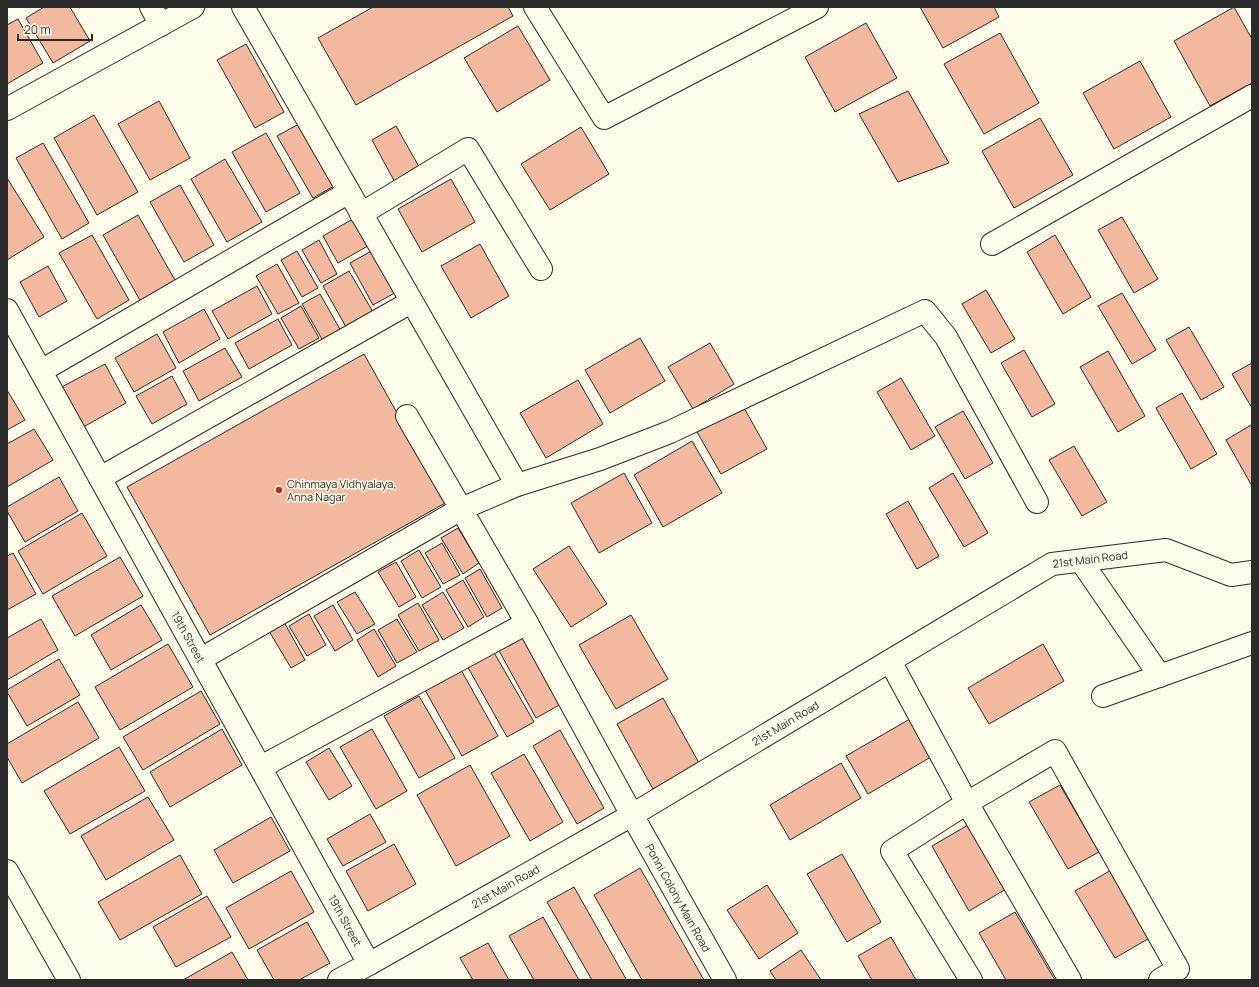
<svg xmlns="http://www.w3.org/2000/svg" width="1259" height="987" viewBox="0 0 1259 987" font-family="Manrope,sans-serif">
<style>
.building{fill:#f2b8a0;stroke:#2b2b2b}
.lines{fill:none;stroke-linecap:round;stroke-linejoin:round}
.minor-casing{stroke:#2b2b2b;stroke-width:24}
.minor{stroke:#fdfbea;stroke-width:22}
.poi-dot{fill:#c62828;stroke:#fdfbea;stroke-width:1.5}
.labels{text-anchor:middle;stroke-width:3;stroke-linejoin:round;paint-order:stroke}
.poi-label{font-size:11px;fill:#2b2b2b;stroke:#fdfbea;text-anchor:start}
.street-label{font-size:11px;fill:#2b2b2b;stroke:#fdfbea}
</style>
<rect width="100%" height="100%" fill="#fdfbea"/>
<!-- building -->
<g class="building">
<path d="M 44,7 L 70,7 L 90,41 L 53,63 L 26,18 Z"/>
<path d="M 373,7 L 508,7 L 513,16 L 356,105 L 318,38 Z"/>
<path d="M 920,7 L 994,7 L 999,17 L 943,48 Z"/>
<path d="M 1234,7 L 1252,39 L 1252,83 L 1210,106 L 1174,41 Z"/>
<path d="M 18,19 L 43,63 L 7,84 L 7,25 Z"/>
<path d="M 866,23 L 897,78 L 835,112 L 805,57 Z"/>
<path d="M 518,26 L 550,80 L 497,112 L 464,58 Z"/>
<path d="M 1000,33 L 1039,103 L 984,134 L 944,64 Z"/>
<path d="M 246,44 L 284,112 L 255,128 L 217,60 Z"/>
<path d="M 1140,61 L 1171,117 L 1114,149 L 1083,93 Z"/>
<path d="M 908,91 L 949,163 L 898,182 L 859,114 Z"/>
<path d="M 159,101 L 190,158 L 150,180 L 118,124 Z"/>
<path d="M 94,115 L 138,192 L 97,215 L 54,138 Z"/>
<path d="M 1040,118 L 1073,175 L 1014,208 L 982,151 Z"/>
<path d="M 306,120 L 341,182 L 313,198 L 277,136 Z"/>
<path d="M 396,126 L 422,172 L 397,186 L 372,140 Z"/>
<path d="M 581,127 L 609,174 L 550,210 L 521,164 Z"/>
<path d="M 266,133 L 300,193 L 266,212 L 232,152 Z"/>
<path d="M 43,143 L 89,223 L 62,239 L 16,158 Z"/>
<path d="M 225,159 L 262,222 L 227,242 L 191,179 Z"/>
<path d="M 7,178 L 44,237 L 7,260 Z"/>
<path d="M 451,179 L 475,222 L 422,252 L 398,209 Z"/>
<path d="M 180,185 L 214,245 L 184,262 L 150,202 Z"/>
<path d="M 138,215 L 176,282 L 141,302 L 103,235 Z"/>
<path d="M 358,216 L 373,243 L 338,263 L 323,236 Z"/>
<path d="M 1122,217 L 1158,279 L 1134,293 L 1098,230 Z"/>
<path d="M 92,235 L 129,300 L 97,319 L 59,253 Z"/>
<path d="M 1055,235 L 1091,297 L 1063,314 L 1027,252 Z"/>
<path d="M 319,240 L 337,274 L 321,283 L 302,250 Z"/>
<path d="M 480,244 L 509,296 L 471,318 L 441,266 Z"/>
<path d="M 375,249 L 398,291 L 373,305 L 350,263 Z"/>
<path d="M 297,251 L 318,288 L 302,297 L 281,260 Z"/>
<path d="M 277,264 L 299,303 L 278,314 L 256,276 Z"/>
<path d="M 48,266 L 67,301 L 39,317 L 20,282 Z"/>
<path d="M 349,271 L 373,312 L 346,327 L 323,286 Z"/>
<path d="M 257,286 L 272,314 L 228,339 L 212,311 Z"/>
<path d="M 986,290 L 1015,339 L 991,353 L 962,304 Z"/>
<path d="M 1122,293 L 1156,350 L 1132,364 L 1098,306 Z"/>
<path d="M 320,294 L 341,331 L 323,341 L 302,304 Z"/>
<path d="M 301,306 L 319,338 L 299,349 L 281,318 Z"/>
<path d="M 204,309 L 220,339 L 179,363 L 163,332 Z"/>
<path d="M 278,319 L 292,345 L 249,369 L 235,343 Z"/>
<path d="M 1189,327 L 1224,387 L 1201,400 L 1166,340 Z"/>
<path d="M 157,334 L 176,368 L 134,392 L 115,358 Z"/>
<path d="M 640,338 L 665,381 L 610,413 L 585,370 Z"/>
<path d="M 710,343 L 734,384 L 693,409 L 668,367 Z"/>
<path d="M 225,348 L 242,377 L 199,401 L 183,371 Z"/>
<path d="M 1024,350 L 1055,404 L 1032,417 L 1001,363 Z"/>
<path d="M 1108,351 L 1145,416 L 1118,432 L 1080,367 Z"/>
<path d="M 364,354 L 447,502 L 210,635 L 127,487 Z"/>
<path d="M 1252,363 L 1252,408 L 1232,374 Z"/>
<path d="M 105,364 L 126,403 L 78,430 L 56,390 Z"/>
<path d="M 172,376 L 187,404 L 152,424 L 136,396 Z"/>
<path d="M 901,378 L 935,436 L 911,450 L 877,392 Z"/>
<path d="M 578,380 L 603,424 L 546,458 L 520,413 Z"/>
<path d="M 7,390 L 25,420 L 7,430 Z"/>
<path d="M 1182,393 L 1217,454 L 1191,469 L 1156,408 Z"/>
<path d="M 743,406 L 767,449 L 721,474 L 697,432 Z"/>
<path d="M 963,411 L 993,463 L 965,479 L 935,427 Z"/>
<path d="M 1251,425 L 1252,427 L 1252,486 L 1226,440 Z"/>
<path d="M 34,429 L 53,460 L 7,487 L 7,444 Z"/>
<path d="M 692,441 L 722,493 L 663,527 L 634,475 Z"/>
<path d="M 1074,446 L 1107,502 L 1082,516 L 1049,460 Z"/>
<path d="M 624,473 L 652,523 L 599,553 L 571,503 Z"/>
<path d="M 953,473 L 988,533 L 964,547 L 929,488 Z"/>
<path d="M 59,477 L 78,511 L 25,542 L 7,511 L 7,507 Z"/>
<path d="M 908,501 L 939,556 L 917,569 L 886,514 Z"/>
<path d="M 82,513 L 107,556 L 43,594 L 18,551 Z"/>
<path d="M 458,528 L 479,563 L 463,574 L 441,538 Z"/>
<path d="M 442,543 L 460,575 L 443,584 L 425,553 Z"/>
<path d="M 569,546 L 607,604 L 571,627 L 533,569 Z"/>
<path d="M 419,550 L 441,587 L 422,598 L 401,561 Z"/>
<path d="M 13,553 L 36,594 L 7,610 L 7,556 Z"/>
<path d="M 120,557 L 143,596 L 75,636 L 52,596 Z"/>
<path d="M 396,562 L 416,597 L 399,607 L 378,572 Z"/>
<path d="M 480,569 L 502,608 L 487,617 L 465,578 Z"/>
<path d="M 463,580 L 484,617 L 468,627 L 446,590 Z"/>
<path d="M 355,592 L 375,624 L 357,634 L 337,602 Z"/>
<path d="M 443,592 L 464,628 L 443,640 L 422,605 Z"/>
<path d="M 418,603 L 439,640 L 419,651 L 398,615 Z"/>
<path d="M 141,605 L 162,640 L 111,670 L 91,635 Z"/>
<path d="M 333,605 L 353,640 L 335,651 L 314,616 Z"/>
<path d="M 309,614 L 326,645 L 307,656 L 289,626 Z"/>
<path d="M 631,615 L 668,679 L 616,709 L 579,645 Z"/>
<path d="M 41,619 L 58,650 L 7,680 L 7,638 Z"/>
<path d="M 397,619 L 417,652 L 397,663 L 378,630 Z"/>
<path d="M 284,622 L 305,660 L 291,668 L 269,631 Z"/>
<path d="M 374,629 L 396,666 L 378,677 L 357,640 Z"/>
<path d="M 525,635 L 563,703 L 536,718 L 498,649 Z"/>
<path d="M 168,644 L 193,687 L 120,730 L 95,687 Z"/>
<path d="M 1043,644 L 1064,681 L 989,724 L 968,688 Z"/>
<path d="M 492,649 L 534,722 L 507,737 L 466,664 Z"/>
<path d="M 59,659 L 80,695 L 27,726 L 7,692 L 7,690 Z"/>
<path d="M 461,670 L 498,736 L 462,756 L 425,690 Z"/>
<path d="M 201,691 L 220,724 L 143,770 L 123,737 Z"/>
<path d="M 419,696 L 455,758 L 419,778 L 384,716 Z"/>
<path d="M 663,698 L 699,763 L 653,789 L 617,724 Z"/>
<path d="M 78,702 L 99,738 L 22,783 L 7,757 L 7,744 Z"/>
<path d="M 915,716 L 936,754 L 868,794 L 846,756 Z"/>
<path d="M 222,729 L 242,765 L 170,807 L 150,772 Z"/>
<path d="M 372,729 L 407,791 L 376,809 L 340,747 Z"/>
<path d="M 560,730 L 604,808 L 577,824 L 533,746 Z"/>
<path d="M 119,747 L 145,791 L 70,834 L 44,791 Z"/>
<path d="M 329,748 L 352,786 L 329,800 L 306,762 Z"/>
<path d="M 524,754 L 563,822 L 530,841 L 491,773 Z"/>
<path d="M 841,763 L 861,798 L 790,840 L 770,805 Z"/>
<path d="M 470,765 L 510,836 L 456,866 L 417,795 Z"/>
<path d="M 1060,785 L 1099,852 L 1068,869 L 1029,802 Z"/>
<path d="M 148,797 L 174,840 L 106,880 L 81,836 Z"/>
<path d="M 370,814 L 386,842 L 343,866 L 327,839 Z"/>
<path d="M 271,817 L 290,851 L 233,883 L 214,850 Z"/>
<path d="M 968,825 L 1006,889 L 969,911 L 932,846 Z"/>
<path d="M 394,844 L 416,884 L 368,911 L 346,871 Z"/>
<path d="M 842,854 L 881,922 L 847,942 L 807,874 Z"/>
<path d="M 180,855 L 202,894 L 120,940 L 98,902 Z"/>
<path d="M 640,868 L 704,980 L 642,980 L 594,895 Z"/>
<path d="M 1113,869 L 1153,936 L 1115,958 L 1075,891 Z"/>
<path d="M 291,871 L 314,912 L 249,949 L 226,908 Z"/>
<path d="M 767,885 L 798,933 L 759,959 L 727,910 Z"/>
<path d="M 574,887 L 626,979 L 625,980 L 592,980 L 547,902 Z"/>
<path d="M 207,896 L 231,937 L 176,967 L 153,927 Z"/>
<path d="M 1015,912 L 1055,980 L 1006,980 L 979,933 Z"/>
<path d="M 543,917 L 579,980 L 534,980 L 509,936 Z"/>
<path d="M 307,922 L 330,963 L 299,980 L 274,980 L 257,950 Z"/>
<path d="M 891,937 L 916,980 L 872,980 L 858,956 Z"/>
<path d="M 488,943 L 509,980 L 473,980 L 460,958 Z"/>
<path d="M 801,950 L 821,980 L 776,980 L 770,971 Z"/>
<path d="M 232,952 L 248,980 L 183,980 Z"/>
</g>
<g class="lines">
<defs>
<g id="minor">
<path d="M 151,7 L 161,25"/>
<path d="M 243,7 L 517,485"/>
<path d="M 535,7 L 604,118 L 817,7"/>
<path d="M 7,109 L 193,7"/>
<path d="M 361,214 L 468,149 L 541,269"/>
<path d="M 992,244 L 1252,96"/>
<path id="s1" d="M 7,310 L 369,964"/>
<path d="M 41,371 L 349,192"/>
<path d="M 100,478 L 411,302"/>
<path d="M 1081,561 L 1160,676"/>
<path d="M 201,659 L 461,509 L 407,416"/>
<path d="M 890,661 L 967,803 L 1070,980"/>
<path d="M 1103,696 L 1252,643"/>
<path d="M 261,767 L 527,623"/>
<path d="M 7,871 L 69,980"/>
<path id="s2" d="M 339,980 L 369,964 L 632,815 L 1052,564 L 1166,550 L 1231,575 L 1252,572"/>
<path d="M 725,980 L 632,815 L 527,623 L 461,509 L 517,485 L 600,459 L 670,432 L 925,311 L 946,337 L 1037,502"/>
<path d="M 971,980 L 892,851 L 967,803 L 1055,751 L 1178,969 L 1160,980"/>
</g>
</defs>
<!-- minor casing -->
<use href="#minor" class="minor-casing"/>
<!-- minor -->
<use href="#minor" class="minor"/>
</g>
<!-- markers -->
<circle class="poi-dot" cx="279" cy="490" r="4"/>
<g class="labels">
<!-- poi labels -->
<g class="poi-label">
<text x="287" y="488">Chinmaya Vidhyalaya,<tspan x="287" dy="13">Anna Nagar</tspan></text>
</g>
<!-- street labels -->
<g class="street-label">
<text dy="4" stroke="none"><textPath href="#s2" startOffset="864">21st Main Road</textPath></text>
<text dy="4" stroke="none"><textPath href="#s1" startOffset="374">19th Street</textPath></text>
<text dy="4" stroke="none"><textPath href="#s2" startOffset="515">21st Main Road</textPath></text>
<text dy="4" stroke="none"><textPath href="#s2" startOffset="191">21st Main Road</textPath></text>
<text transform="translate(678 898) rotate(61)" y="4">Ponni Colony Main Road</text>
<text dy="4" stroke="none"><textPath href="#s1" startOffset="698">19th Street</textPath></text>
</g>
</g>
<!-- border -->
<rect width="1259" height="987" fill="none" stroke="#2b2b2b" stroke-width="16"/>
<!-- scale -->
<path d="M18 34v6h74v-6" fill="none" stroke="#2b2b2b" stroke-width="2"/>
<text x="24" y="34" font-size="12" fill="#2b2b2b" stroke="#fdfbea" stroke-width="3" paint-order="stroke">20 m</text>
</svg>
